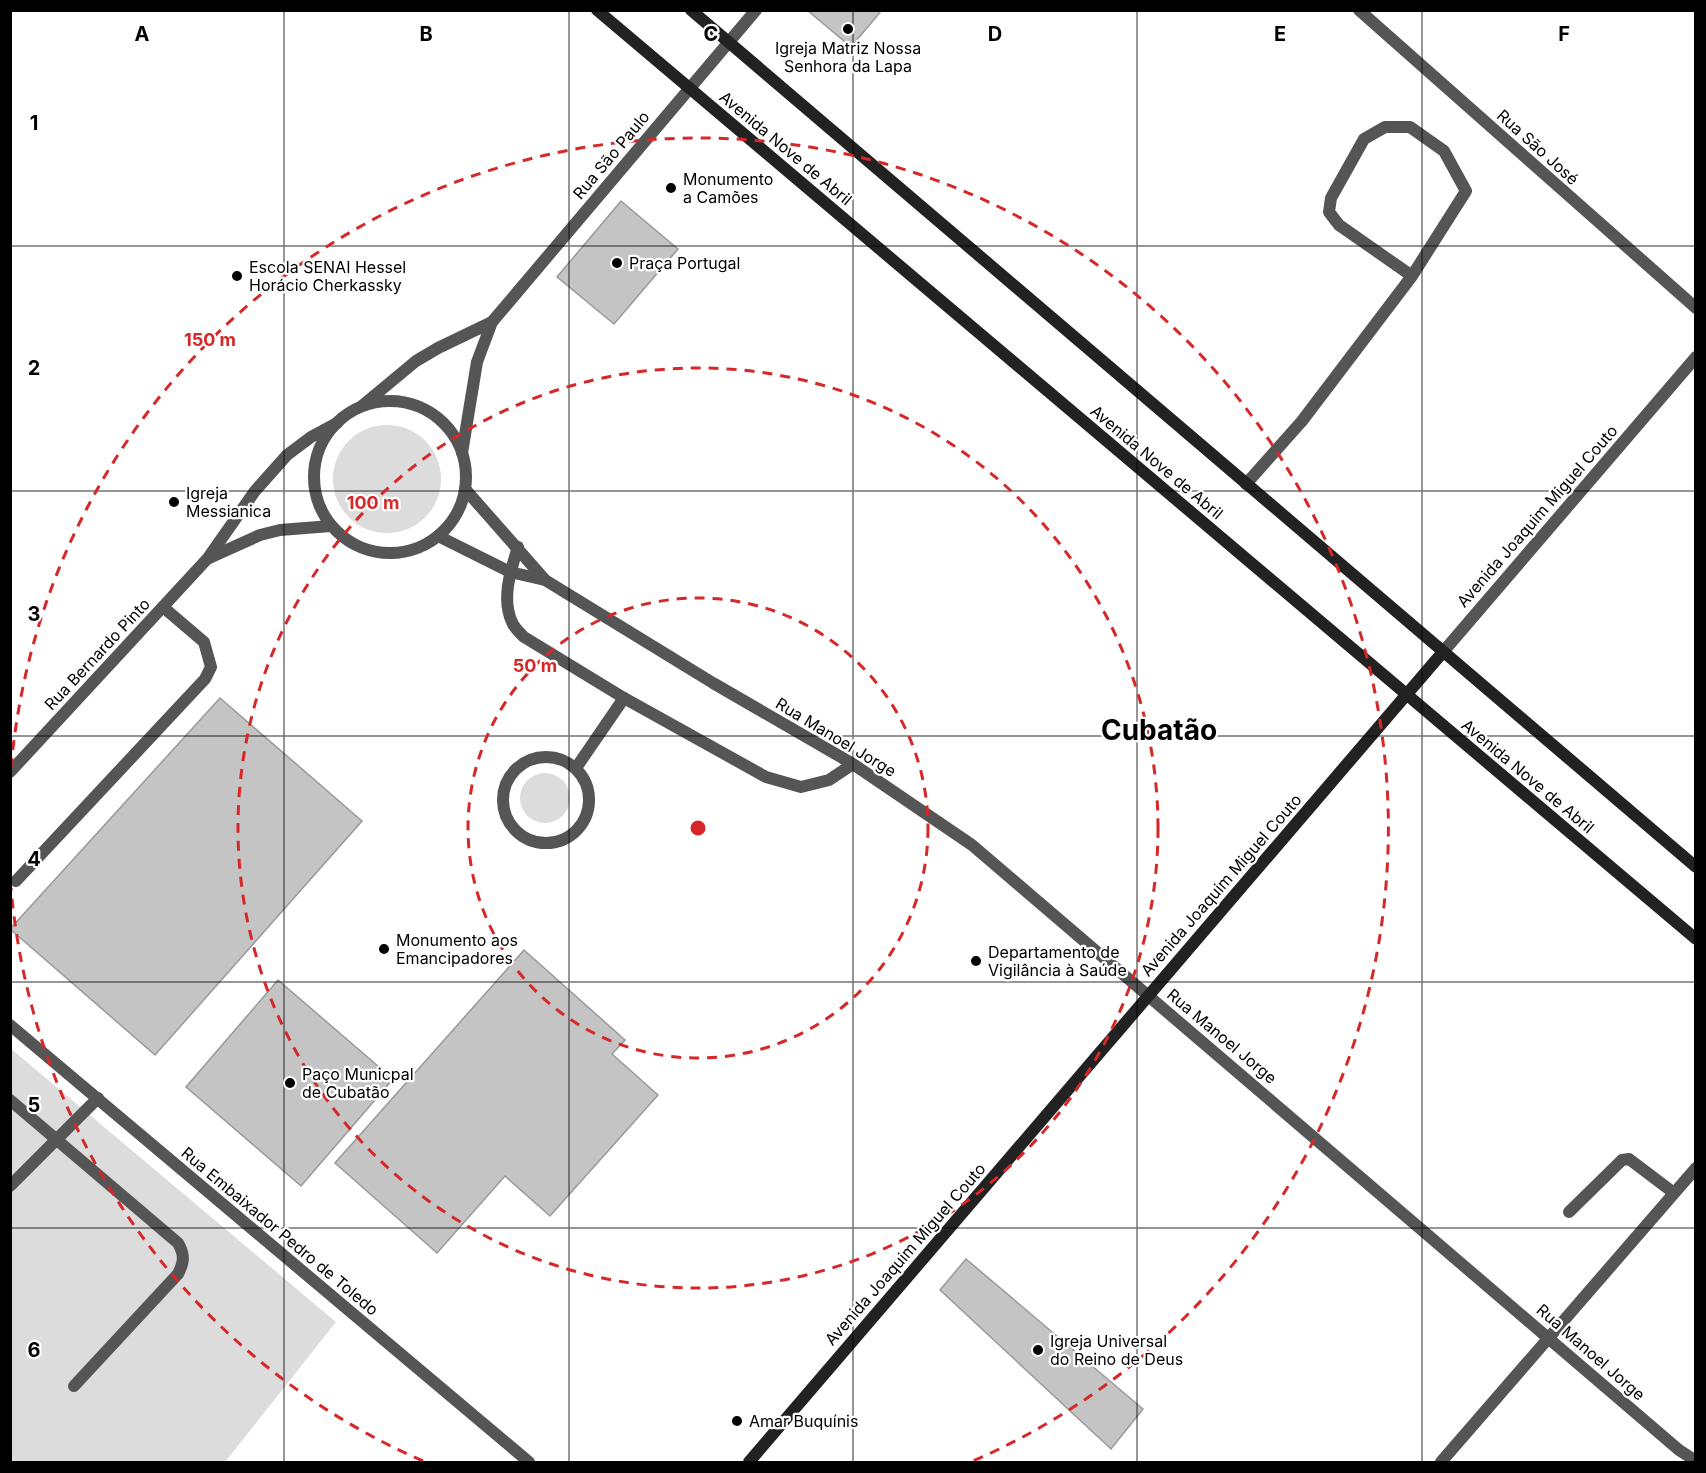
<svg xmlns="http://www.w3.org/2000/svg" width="1706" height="1473" viewBox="0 0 1706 1473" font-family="Inter,sans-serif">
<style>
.green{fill:#dcdcdc}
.building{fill:#c4c4c4;stroke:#999;stroke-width:1.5}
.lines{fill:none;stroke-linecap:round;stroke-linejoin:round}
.lane{stroke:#555;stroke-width:12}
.street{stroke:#555;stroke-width:12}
.secondary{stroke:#222;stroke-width:12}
.grid{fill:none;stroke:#000;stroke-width:1.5;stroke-opacity:0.55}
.ring{fill:none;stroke:#d62828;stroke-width:3;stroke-dasharray:10 8}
.poi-dot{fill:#000;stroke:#fff;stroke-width:2}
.labels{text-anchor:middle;stroke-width:4.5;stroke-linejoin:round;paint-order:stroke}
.poi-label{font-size:16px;fill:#000;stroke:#fff;text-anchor:start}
.street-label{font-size:16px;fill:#000;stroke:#fff}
.town-label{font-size:28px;font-weight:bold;fill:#000;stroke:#fff}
.grid-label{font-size:20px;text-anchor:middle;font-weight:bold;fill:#000;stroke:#fff;stroke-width:4.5;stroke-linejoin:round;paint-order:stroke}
.centre{fill:#d62828;stroke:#fff;stroke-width:3}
.ring-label{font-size:18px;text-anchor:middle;font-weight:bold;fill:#d62828;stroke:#fff;stroke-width:4.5;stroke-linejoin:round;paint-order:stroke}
</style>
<rect width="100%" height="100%" fill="#fff"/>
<!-- green -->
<g class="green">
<circle cx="387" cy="479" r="54"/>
<circle cx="545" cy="798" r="25"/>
<path d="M 10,1048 L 336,1322 L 225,1462 L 11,1462 Z"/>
</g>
<!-- building -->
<g class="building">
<path d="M 807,10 L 882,10 L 851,47 Z"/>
<path d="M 621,201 L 678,249 L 614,324 L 557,277 Z"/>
<path d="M 220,698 L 362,821 L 155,1055 L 10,929 Z"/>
<path d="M 524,950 L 625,1040 L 612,1054 L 658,1095 L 550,1216 L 505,1176 L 437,1253 L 335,1163 Z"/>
<path d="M 278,980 L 393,1079 L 301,1186 L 186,1087 Z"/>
<path d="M 966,1259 L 1143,1409 L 1111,1449 L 940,1290 Z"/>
</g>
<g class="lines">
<!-- lane -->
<g class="lane">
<path d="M 1246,484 L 1302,421 L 1412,276 L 1466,191 L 1444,151 L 1410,127 L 1385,127 L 1364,139 L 1331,198 L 1329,212 L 1339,225 L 1412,276"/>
<path d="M 16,881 L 205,679 L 211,667 L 204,642 L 163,607"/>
<path d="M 10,1100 L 178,1243 C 185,1255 184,1262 178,1274 L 74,1386"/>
<path d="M 10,1186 L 98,1098"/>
<path d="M 1569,1212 L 1622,1160 L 1629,1159 L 1674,1193"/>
</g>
<!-- street -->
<g class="street">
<path d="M 1359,10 L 1696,308"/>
<circle cx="390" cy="477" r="76"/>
<path d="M 363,405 L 416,361 L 438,348 L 492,322"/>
<path d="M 462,453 L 477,362 L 492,322 L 756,10"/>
<path d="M 465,489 L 545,580 L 713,683 L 853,764 L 972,845 L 1679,1450 L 1696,1461"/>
<path d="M 438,536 L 510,572 L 545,580"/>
<path d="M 518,547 C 511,569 501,599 512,622 C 514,628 520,633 524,637 L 624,698 L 766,777 L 801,787 L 829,780 L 853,764"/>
<path d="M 209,558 L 260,535 L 280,530 L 331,526"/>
<path d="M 1443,652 L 1696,357"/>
<circle cx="546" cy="800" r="43"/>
<path d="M 576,768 L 624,698"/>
<path d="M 10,772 L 208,558 L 255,491 L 287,455 L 311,437 L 337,423"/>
<path d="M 10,1025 L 529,1462"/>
<path d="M 1441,1462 L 1696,1168"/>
</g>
<!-- secondary -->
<g class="secondary">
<path d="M 597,10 L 1696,939"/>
<path d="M 691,10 L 1696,867"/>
<path d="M 749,1462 L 1443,652"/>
</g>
</g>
<!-- grid -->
<path class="grid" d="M 284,10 L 284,1462M 569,10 L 569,1462M 853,10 L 853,1462M 1137,10 L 1137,1462M 1422,10 L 1422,1462M 10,246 L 1696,246M 10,491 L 1696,491M 10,736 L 1696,736M 10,982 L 1696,982M 10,1228 L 1696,1228"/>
<!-- distance rings -->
<g class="ring">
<circle cx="698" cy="828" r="230"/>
<circle cx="698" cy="828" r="460"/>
<path d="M423 1461A690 690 0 0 1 11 888M11 768A690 690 0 1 1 973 1461"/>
</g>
<!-- markers -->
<g class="poi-dot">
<circle cx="848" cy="29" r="6"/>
<circle cx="671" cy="188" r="6"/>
<circle cx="617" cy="263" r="6"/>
<circle cx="237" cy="276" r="6"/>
<circle cx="174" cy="502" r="6"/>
<circle cx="384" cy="949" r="6"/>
<circle cx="976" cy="961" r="6"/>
<circle cx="290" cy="1083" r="6"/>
<circle cx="1038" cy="1350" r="6"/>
<circle cx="737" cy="1421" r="6"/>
</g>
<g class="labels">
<!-- poi labels -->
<g class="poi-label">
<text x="848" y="54" text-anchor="middle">Igreja Matriz Nossa<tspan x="848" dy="18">Senhora da Lapa</tspan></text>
<text x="683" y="185">Monumento<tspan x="683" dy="18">a Camões</tspan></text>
<text x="629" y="269">Praça Portugal</text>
<text x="249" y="273">Escola SENAI Hessel<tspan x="249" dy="18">Horácio Cherkassky</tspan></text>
<text x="186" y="499">Igreja<tspan x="186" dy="18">Messianica</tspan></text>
<text x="396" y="946">Monumento aos<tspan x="396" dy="18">Emancipadores</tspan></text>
<text x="988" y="958">Departamento de<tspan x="988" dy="18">Vigilância à Saúde</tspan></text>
<text x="302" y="1080">Paço Municpal<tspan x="302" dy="18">de Cubatão</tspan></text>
<text x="1050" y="1347">Igreja Universal<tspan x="1050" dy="18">do Reino de Deus</tspan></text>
<text x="749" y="1427">Amar Buquínis</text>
</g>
<!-- street labels -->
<g class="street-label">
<text transform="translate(1538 147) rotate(42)" y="6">Rua São José</text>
<text transform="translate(786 148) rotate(40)" y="6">Avenida Nove de Abril</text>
<text transform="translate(611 155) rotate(-50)" y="6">Rua São Paulo</text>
<text transform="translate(1157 462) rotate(40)" y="6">Avenida Nove de Abril</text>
<text transform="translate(1537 516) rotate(-49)" y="6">Avenida Joaquim Miguel Couto</text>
<text transform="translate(97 654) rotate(-47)" y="6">Rua Bernardo Pinto</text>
<text transform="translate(836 737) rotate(31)" y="6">Rua Manoel Jorge</text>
<text transform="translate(1528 776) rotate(40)" y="6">Avenida Nove de Abril</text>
<text transform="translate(1221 885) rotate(-49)" y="6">Avenida Joaquim Miguel Couto</text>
<text transform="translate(1222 1036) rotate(40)" y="6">Rua Manoel Jorge</text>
<text transform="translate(280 1231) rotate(40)" y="6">Rua Embaixador Pedro de Toledo</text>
<text transform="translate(905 1254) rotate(-49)" y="6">Avenida Joaquim Miguel Couto</text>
<text transform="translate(1591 1352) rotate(41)" y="6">Rua Manoel Jorge</text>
</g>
<!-- town labels -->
<g class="town-label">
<text x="1159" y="740">Cubatão</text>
</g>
</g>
<g class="grid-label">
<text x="142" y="41">A</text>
<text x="426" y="41">B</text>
<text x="711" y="41">C</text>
<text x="995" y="41">D</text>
<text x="1280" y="41">E</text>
<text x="1564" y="41">F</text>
<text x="34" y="130">1</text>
<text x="34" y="375">2</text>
<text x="34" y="621">3</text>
<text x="34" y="866">4</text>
<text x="34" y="1112">5</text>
<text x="34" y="1357">6</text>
</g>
<circle cx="698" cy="828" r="9" class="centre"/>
<g class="ring-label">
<text x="210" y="346">150 m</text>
<text x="373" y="509">100 m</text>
<text x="535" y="672">50 m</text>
</g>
<!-- border -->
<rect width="1706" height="1473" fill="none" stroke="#000000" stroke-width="24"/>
</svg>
